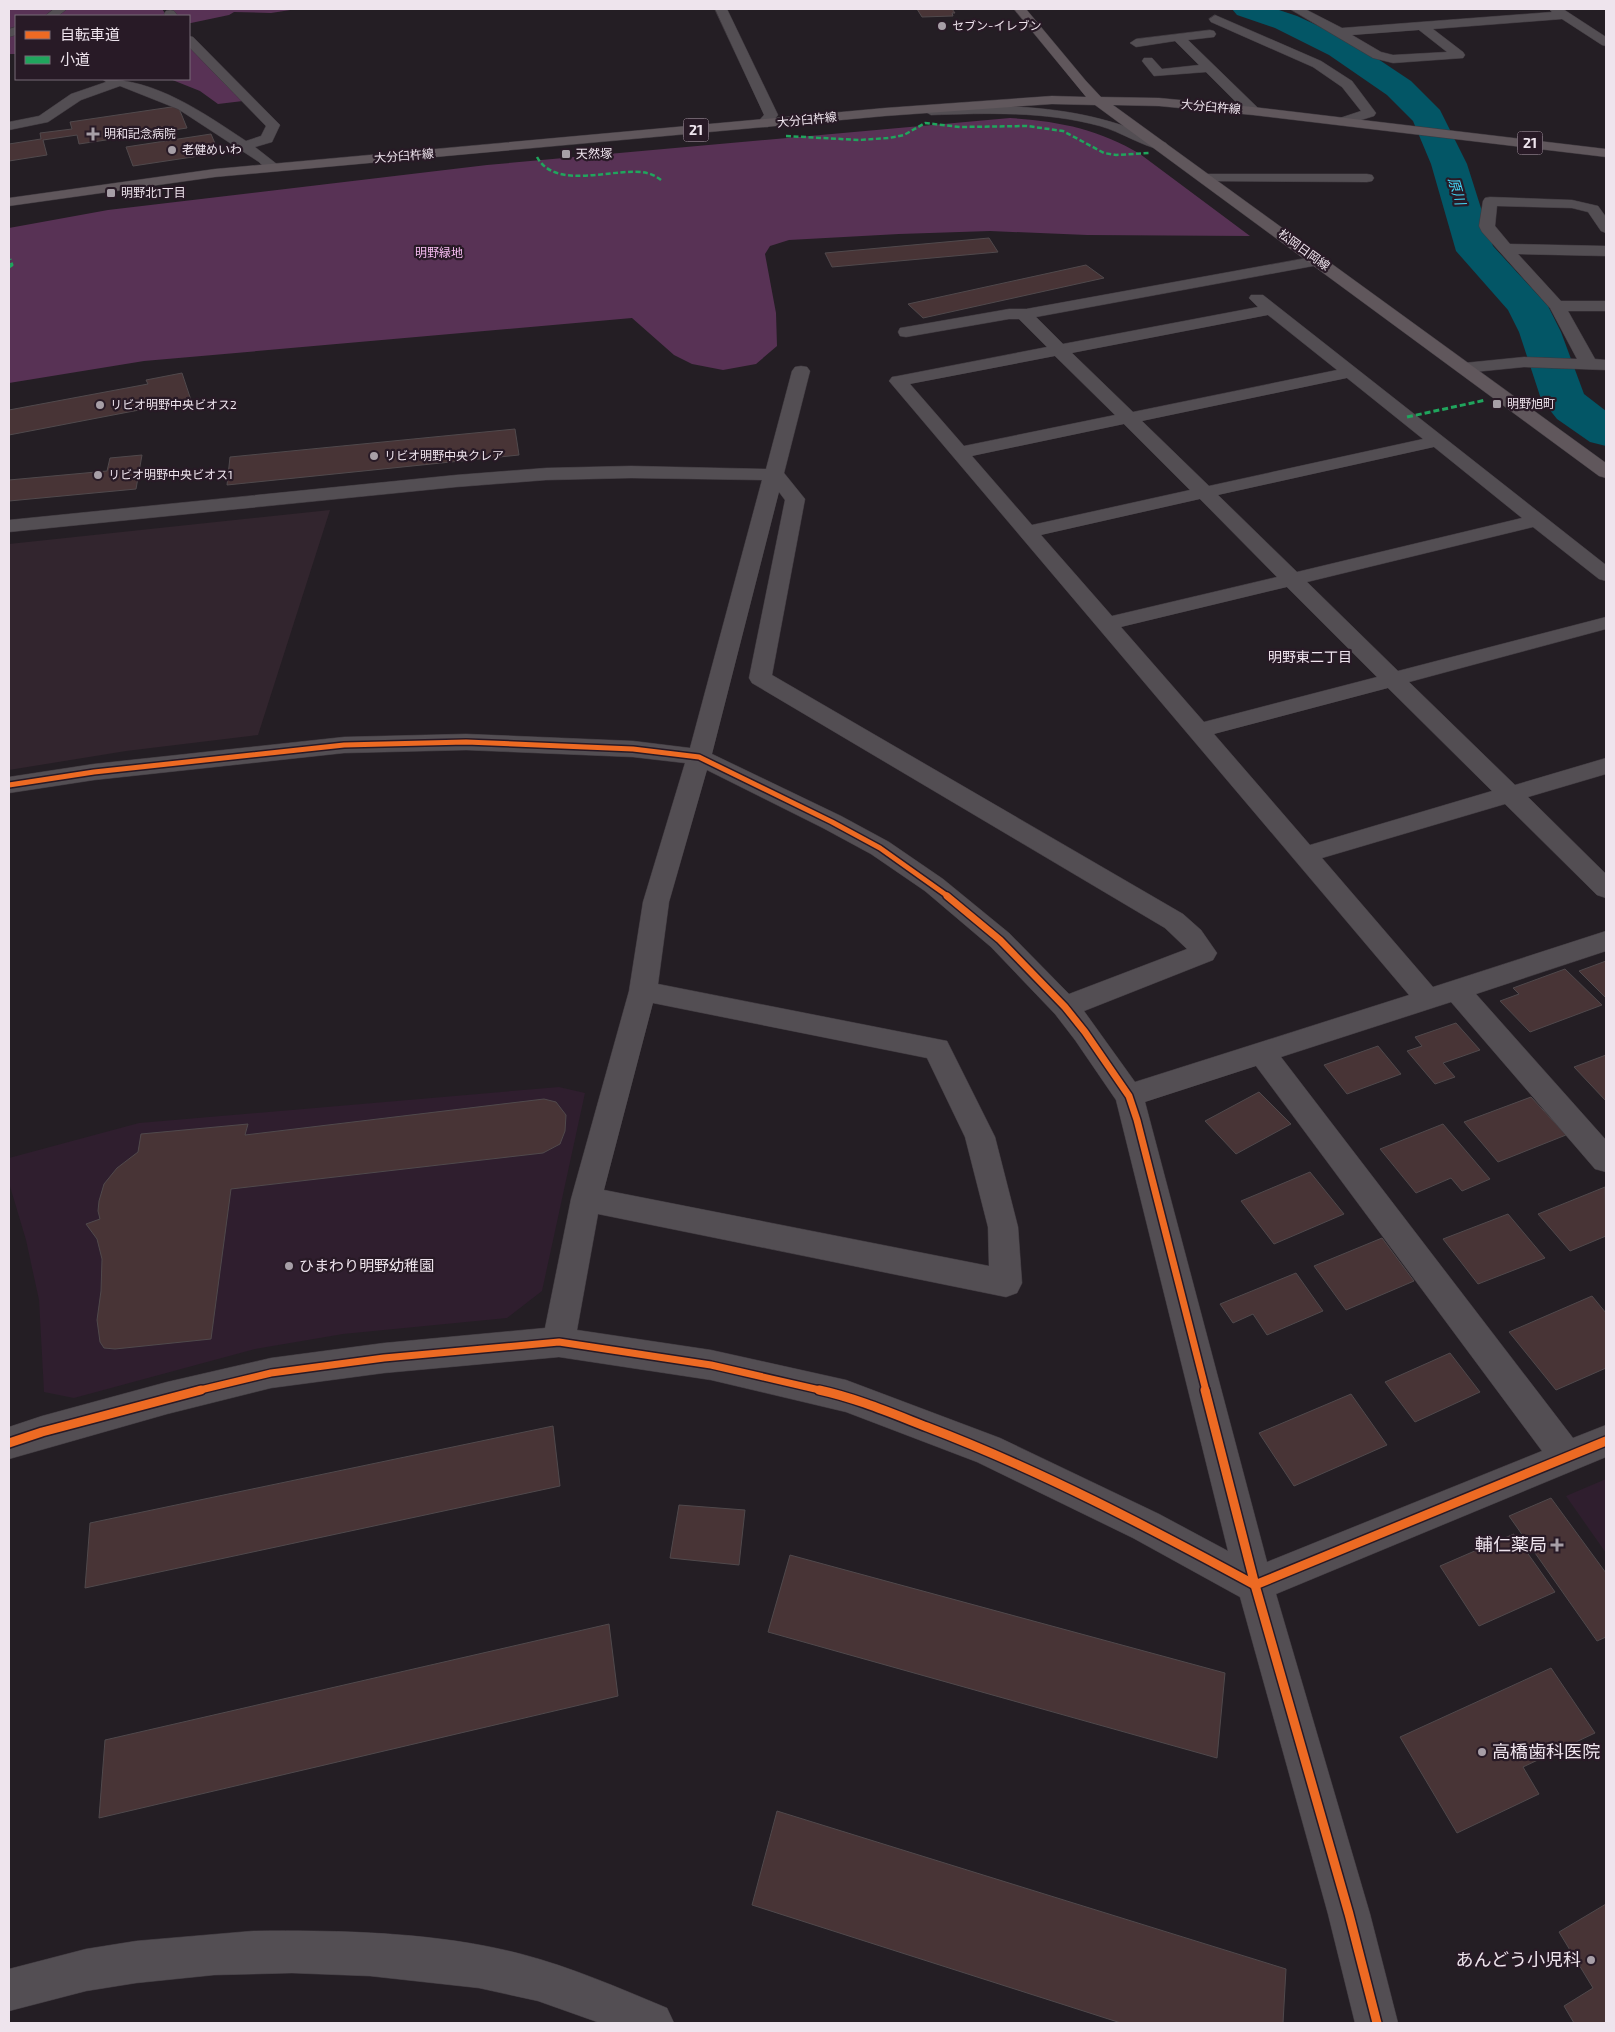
<svg xmlns="http://www.w3.org/2000/svg" width="1615" height="2032" viewBox="0 0 1615 2032" font-family="'Exo 2','Noto Sans JP',sans-serif">
<style>
.commercial{fill:#32252e}
.built{fill:#2f1e2e}
.green{fill:#583255}
.lines{fill:none;stroke-linecap:round;stroke-linejoin:round}
.river{fill:#035666;fill-rule:evenodd}
.building{fill:#483436;stroke:#50494c}
.minor-casing{stroke:#3e383e;stroke-width:1}
.major-casing{stroke:#3e383e;stroke-width:1}
.minor{fill:#534e53;fill-rule:evenodd}
.major{fill:#60575c;fill-rule:evenodd}
.quiet-far1{stroke:#20a55d;stroke-width:2.5;stroke-dasharray:5 2.5;stroke-linecap:butt}
.quiet{stroke:#20a55d;stroke-width:3;stroke-dasharray:6 3;stroke-linecap:butt}
.cycleway-far2-casing{stroke:#281a26;stroke-width:8}
.cycleway-far1-casing{stroke:#281a26;stroke-width:10}
.cycleway-casing{stroke:#281a26;stroke-width:12}
.cycleway-far2{stroke:#ed6a23;stroke-width:5}
.cycleway-far1{stroke:#ed6a23;stroke-width:7}
.cycleway{stroke:#ed6a23;stroke-width:9}
.poi-dot{fill:#a79fa7;stroke:#281a26;stroke-width:2}
.labels{text-anchor:middle;stroke-width:4.5;stroke-linejoin:round;paint-order:stroke}
.far-poi-label{font-size:12px;fill:#eee4ed;stroke:#281a26;text-anchor:start}
.far-street-label{font-size:12px;fill:#eee4ed;stroke:#281a26}
.far-park-label{font-size:12px;fill:#f8bef3;stroke:#281a26}
.shield{fill:#281a26;stroke:#b3a7b1;stroke-width:1}
.shield-label{font-size:14px;font-weight:bold;fill:#eee4ed}
.far-water-label{font-size:14px;font-style:italic;fill:#44d6f5;stroke:#281a26}
.far-neighbourhood-label{font-size:14px;fill:#eee4ed;stroke:#281a26}
.poi-label{font-size:15px;fill:#eee4ed;stroke:#281a26;text-anchor:start}
.near-poi-label{font-size:18px;fill:#eee4ed;stroke:#281a26;text-anchor:end}
</style>
<rect width="100%" height="100%" fill="#241e24"/>
<!-- commercial -->
<path class="commercial" d="M 330,510 L 258,735 L 126,751 L 9,770 L 9,544 Z"/>
<!-- built -->
<g class="built">
<path d="M 559,1087 L 585,1093 L 542,1291 L 507,1318 L 343,1334 L 255,1349 L 74,1398 L 44,1392 L 39,1300 L 26,1240 L 9,1183 L 9,1158 L 139,1123 Z"/>
<path d="M 1606,1479 L 1606,1553 L 1566,1496 Z"/>
</g>
<!-- green -->
<g class="green">
<path d="M 9,9 L 162,9 L 167,16 L 16,16 L 16,54 L 9,54 Z"/>
<path d="M 169,9 L 297,9 L 271,13 L 234,12 L 229,15 L 191,23 L 189,23 L 189,16 L 174,16 Z"/>
<path d="M 189,44 L 243,101 L 218,104 L 200,91 L 170,79 L 189,79 Z"/>
<path d="M 1010,118 C 1058,121 1099,129 1140,154 L 1250,236 L 1087,235 L 990,231 L 899,234 L 789,240 L 770,246 L 765,254 L 776,313 L 777,346 L 756,364 L 723,370 L 692,364 L 674,355 L 632,318 L 144,361 L 9,383 L 9,228 L 108,210 L 487,165 Z"/>
</g>
<g class="lines">
<!-- river -->
<path class="river" d="M 1232,9 L 1276,9 L 1297,16 L 1351,41 L 1411,81 L 1440,110 L 1467,164 L 1493,246 L 1548,306 L 1561,332 L 1584,394 L 1606,411 L 1606,446 L 1590,442 L 1557,419 L 1541,399 L 1519,332 L 1508,310 L 1456,251 L 1431,164 L 1413,121 L 1387,95 L 1329,55 L 1275,28 L 1237,15 Z"/>
</g>
<!-- building -->
<g class="building">
<path d="M 917,9 L 952,9 L 955,13 L 952,13 L 953,16 L 922,17 Z"/>
<path d="M 178,106 L 187,128 L 79,144 L 77,135 L 43,140 L 47,155 L 9,161 L 9,144 L 41,139 L 40,133 L 72,129 L 70,122 Z"/>
<path d="M 211,134 L 219,153 L 133,166 L 126,147 Z"/>
<path d="M 989,238 L 998,252 L 832,267 L 825,253 Z"/>
<path d="M 1086,265 L 1104,278 L 923,318 L 908,304 Z"/>
<path d="M 182,373 L 191,400 L 9,435 L 9,410 L 148,384 L 146,380 Z"/>
<path d="M 515,429 L 519,455 L 227,485 L 230,457 Z"/>
<path d="M 142,455 L 136,489 L 9,501 L 9,480 L 107,471 L 110,458 Z"/>
<path d="M 1606,961 L 1606,998 L 1579,971 Z"/>
<path d="M 1565,969 L 1602,1005 L 1530,1032 L 1500,1001 L 1519,994 L 1513,988 Z"/>
<path d="M 1456,1023 L 1480,1050 L 1443,1063 L 1455,1077 L 1435,1084 L 1407,1051 L 1422,1046 L 1415,1037 Z"/>
<path d="M 1378,1046 L 1401,1074 L 1347,1094 L 1324,1065 Z"/>
<path d="M 1606,1055 L 1606,1101 L 1574,1067 Z"/>
<path d="M 1259,1092 L 1291,1124 L 1236,1154 L 1205,1121 Z"/>
<path d="M 1531,1097 L 1566,1135 L 1498,1162 L 1464,1122 Z"/>
<path d="M 544,1099 L 556,1102 L 566,1115 L 565,1131 L 560,1144 L 543,1153 L 231,1189 L 211,1339 L 115,1349 L 104,1348 L 100,1342 L 97,1320 L 101,1291 L 102,1259 L 97,1239 L 86,1224 L 100,1219 L 98,1211 L 99,1201 L 104,1184 L 117,1168 L 138,1152 L 141,1134 L 248,1124 L 245,1135 Z"/>
<path d="M 1443,1124 L 1490,1179 L 1462,1191 L 1451,1178 L 1416,1193 L 1380,1149 Z"/>
<path d="M 1310,1172 L 1344,1214 L 1274,1244 L 1241,1201 Z"/>
<path d="M 1605,1187 L 1606,1236 L 1570,1251 L 1538,1214 Z"/>
<path d="M 1508,1214 L 1545,1258 L 1478,1284 L 1443,1239 Z"/>
<path d="M 1382,1238 L 1414,1281 L 1346,1310 L 1314,1266 Z"/>
<path d="M 1296,1273 L 1323,1311 L 1267,1335 L 1253,1314 L 1233,1323 L 1220,1304 Z"/>
<path d="M 1592,1296 L 1606,1313 L 1606,1368 L 1556,1390 L 1509,1332 Z"/>
<path d="M 1450,1353 L 1480,1392 L 1415,1422 L 1385,1382 Z"/>
<path d="M 1351,1394 L 1387,1445 L 1294,1486 L 1259,1433 Z"/>
<path d="M 553,1426 L 560,1486 L 85,1588 L 90,1523 Z"/>
<path d="M 1551,1498 L 1606,1573 L 1606,1637 L 1597,1641 L 1509,1516 Z"/>
<path d="M 679,1505 L 745,1510 L 739,1565 L 670,1558 Z"/>
<path d="M 1514,1534 L 1555,1592 L 1479,1626 L 1440,1566 Z"/>
<path d="M 790,1555 L 1225,1673 L 1217,1758 L 768,1632 Z"/>
<path d="M 609,1624 L 618,1696 L 99,1818 L 105,1740 Z"/>
<path d="M 1551,1668 L 1595,1733 L 1523,1767 L 1539,1794 L 1457,1833 L 1400,1737 Z"/>
<path d="M 777,1811 L 1286,1969 L 1283,2023 L 1121,2023 L 752,1905 Z"/>
<path d="M 1606,1904 L 1606,2023 L 1574,2023 L 1564,2006 L 1593,1988 L 1559,1932 Z"/>
</g>
<g class="lines">
<defs>
<g id="minor">
<path d="M 54,9 L 67,9 L 58,16 L 45,16 Z"/>
<path d="M 715,9 L 727,9 L 778,115 L 768,127 L 758,127 L 756,124 L 764,115 Z"/>
<path d="M 1290,9 L 1305,9 L 1342,28 L 1552,12 L 1549,9 L 1563,9 L 1606,37 L 1606,46 L 1602,45 L 1562,19 L 1433,29 L 1463,52 L 1465,55 L 1463,58 L 1393,63 L 1373,58 ZM 1419,30 L 1447,52 L 1393,55 L 1381,52 L 1352,35 Z"/>
<path d="M 170,10 L 174,11 L 178,16 L 166,16 L 164,14 L 166,11 Z"/>
<path d="M 1215,15 L 1321,61 L 1352,81 L 1376,113 L 1374,116 L 1345,125 L 1340,124 L 1338,121 L 1340,118 L 1361,111 L 1342,87 L 1313,67 L 1211,22 L 1209,19 Z"/>
<path d="M 16,27 L 16,35 L 9,37 L 9,29 Z"/>
<path d="M 1210,30 L 1214,31 L 1216,34 L 1214,37 L 1188,40 L 1258,108 L 1260,111 L 1258,114 L 1248,114 L 1206,72 L 1154,76 L 1142,61 L 1144,58 L 1152,58 L 1162,69 L 1199,65 L 1175,41 L 1136,47 L 1130,43 L 1136,39 Z"/>
<path d="M 189,36 L 193,37 L 280,125 L 272,142 L 255,147 L 278,165 L 280,168 L 278,171 L 268,171 L 259,162 L 178,109 L 120,86 L 81,100 L 48,122 L 9,130 L 9,122 L 39,116 L 71,94 L 106,82 L 102,79 C 156,79 202,112 246,141 L 261,136 L 266,126 L 189,47 Z"/>
<path d="M 990,106 C 1055,107 1107,115 1166,143 L 1168,146 L 1161,150 C 1140,145 1121,132 1100,126 C 1045,111 987,113 931,115 L 924,111 L 931,107 Z"/>
<path d="M 1204,174 L 1367,174 L 1372,175 L 1374,178 L 1372,181 L 1367,182 L 1199,181 L 1197,178 L 1199,175 Z"/>
<path d="M 1490,197 L 1572,200 L 1598,206 L 1606,217 L 1606,233 L 1601,231 L 1588,212 L 1572,208 L 1497,206 L 1495,226 L 1510,244 L 1606,246 L 1606,256 L 1518,254 L 1561,301 L 1606,301 L 1606,311 L 1568,311 L 1595,359 L 1606,360 L 1606,370 L 1524,367 L 1464,373 L 1458,372 L 1455,368 L 1458,364 L 1464,363 L 1524,357 L 1577,359 L 1550,308 L 1482,232 L 1479,226 L 1483,201 L 1485,198 Z"/>
<path d="M 1318,256 L 1324,258 L 1326,261 L 1324,264 L 1036,317 L 1063,344 L 1258,307 L 1249,298 L 1251,295 L 1263,295 L 1606,565 L 1606,581 L 1599,579 L 1533,527 L 1307,582 L 1398,671 L 1606,617 L 1606,629 L 1409,682 L 1515,785 L 1606,758 L 1606,774 L 1528,797 L 1606,874 L 1606,898 L 1597,895 L 1505,804 L 1322,858 L 1433,987 L 1606,931 L 1606,951 L 1476,994 L 1606,1140 L 1606,1172 L 1595,1169 L 1451,1002 L 1281,1057 L 1573,1438 L 1606,1425 L 1606,1457 L 1276,1594 L 1370,1914 L 1398,2023 L 1355,2023 L 1328,1914 L 1240,1597 L 1133,1538 L 977,1462 L 846,1412 L 711,1380 L 559,1357 L 384,1373 L 271,1388 L 167,1414 L 9,1459 L 9,1427 L 42,1416 L 167,1382 L 271,1358 L 384,1343 L 545,1328 L 571,1199 L 629,991 L 643,902 L 685,763 L 633,757 L 466,750 L 344,753 L 94,780 L 9,793 L 9,777 L 94,764 L 344,737 L 466,734 L 633,741 L 690,748 L 762,480 L 631,478 L 546,480 L 456,487 L 9,532 L 9,520 L 456,475 L 546,468 L 631,466 L 766,469 L 792,371 L 795,367 L 801,366 L 807,367 L 810,371 L 784,473 L 805,499 L 772,675 L 1183,914 L 1201,930 L 1217,953 L 1213,960 L 1084,1011 L 1135,1082 L 1409,995 L 889,381 L 892,377 L 898,376 L 1047,347 L 1019,319 L 1009,319 L 906,337 L 900,336 L 898,332 L 900,328 L 906,327 L 1009,309 L 1026,309 ZM 1268,315 L 1337,370 L 1133,412 L 1072,353 ZM 1055,356 L 1115,415 L 964,446 L 910,384 ZM 1347,378 L 1423,439 L 1209,486 L 1142,421 ZM 1124,424 L 1190,490 L 1032,525 L 972,456 ZM 1434,447 L 1522,518 L 1297,572 L 1218,495 ZM 779,492 L 785,500 L 749,678 L 752,683 L 1165,928 L 1187,949 L 1069,994 L 1009,933 L 943,879 L 889,842 L 841,816 L 712,754 ZM 1200,499 L 1277,577 L 1112,616 L 1041,535 ZM 1287,587 L 1377,677 L 1204,722 L 1121,627 ZM 1388,688 L 1492,791 L 1310,845 L 1214,734 ZM 707,770 L 823,828 L 871,854 L 925,891 L 991,947 L 1055,1014 L 1075,1040 L 1116,1100 L 1228,1551 L 1159,1514 L 1000,1438 L 846,1380 L 711,1350 L 577,1330 L 598,1214 L 1006,1297 L 1017,1293 L 1022,1283 L 1018,1227 L 995,1137 L 947,1041 L 658,984 L 669,902 ZM 653,1003 L 927,1058 L 965,1137 L 988,1227 L 989,1266 L 604,1190 ZM 1256,1066 L 1542,1451 L 1267,1562 L 1145,1102 Z"/>
<path d="M 253,1931 C 339,1930 437,1932 521,1954 C 571,1967 619,1988 667,2008 L 674,2023 L 600,2023 L 538,2001 L 479,1988 L 370,1976 L 292,1973 L 214,1975 L 136,1983 L 86,1991 L 9,2011 L 9,1969 L 86,1949 L 136,1941 Z"/>
</g>
<path id="major" d="M 1014,9 L 1026,9 L 1086,81 L 1101,97 L 1159,98 L 1253,107 L 1606,149 L 1606,157 L 1253,115 L 1159,106 L 1113,105 L 1606,463 L 1606,478 L 1599,476 L 1095,105 L 1052,104 L 885,116 L 215,177 L 9,206 L 9,198 L 215,169 L 885,108 L 1052,96 L 1086,97 Z"/>
</defs>
<!-- minor casing -->
<use href="#minor" class="minor-casing"/>
<!-- major casing -->
<use href="#major" class="major-casing"/>
<!-- minor -->
<use href="#minor" class="minor"/>
<!-- major -->
<use href="#major" class="major"/>
<!-- quiet-far1 -->
<g class="quiet-far1">
<path d="M 786,136 L 859,140 L 889,138 L 904,135 L 925,123 L 960,127 L 1027,126 L 1063,131 L 1104,153 L 1116,155 L 1149,153"/>
<path d="M 537,157 C 556,192 617,166 647,173 C 652,174 657,177 661,180"/>
</g>
<!-- quiet -->
<g class="quiet">
<path d="M 9,267 L 12,265 L 10,259"/>
<path d="M 1407,417 L 1486,400"/>
</g>
<defs>
<path id="cycleway-far2" d="M 9,785 L 94,772 L 344,745 L 466,742 L 633,749 L 699,757 L 832,822 L 880,848 L 949,897"/>
<g id="cycleway-far1">
<path d="M 947,896 L 1000,940 L 1065,1007 L 1085,1032 L 1129,1096 L 1137,1120 L 1206,1391"/>
<path d="M 196,1391 L 271,1373 L 384,1358 L 559,1342 L 711,1365 L 824,1391"/>
</g>
<g id="cycleway">
<path d="M 819,1390 C 856,1398 891,1413 927,1427 C 1040,1470 1148,1527 1255,1585 L 1606,1441"/>
<path d="M 1205,1390 L 1255,1585 L 1349,1914 L 1377,2023"/>
<path d="M 9,1443 L 42,1432 L 201,1390"/>
</g>
</defs>
<!-- cycleway-far2 casing -->
<use href="#cycleway-far2" class="cycleway-far2-casing"/>
<!-- cycleway-far1 casing -->
<use href="#cycleway-far1" class="cycleway-far1-casing"/>
<!-- cycleway casing -->
<use href="#cycleway" class="cycleway-casing"/>
<!-- cycleway-far2 -->
<use href="#cycleway-far2" class="cycleway-far2"/>
<!-- cycleway-far1 -->
<use href="#cycleway-far1" class="cycleway-far1"/>
<!-- cycleway -->
<use href="#cycleway" class="cycleway"/>
</g>
<!-- markers -->
<g class="poi-dot">
<circle cx="942" cy="26" r="5"/>
<path d="M90.5 126.5h5v5h5v5h-5v5h-5v-5h-5v-5h5z"/>
<circle cx="172" cy="150" r="5"/>
<rect x="561" y="149" width="10" height="10" rx="2.5"/>
<rect x="106" y="188" width="10" height="10" rx="2.5"/>
<rect x="1492" y="399" width="10" height="10" rx="2.5"/>
<circle cx="100" cy="405" r="5"/>
<circle cx="374" cy="456" r="5"/>
<circle cx="98" cy="475" r="5"/>
<circle cx="289" cy="1266" r="5"/>
<path d="M1554.5 1537.5h5v5h5v5h-5v5h-5v-5h-5v-5h5z"/>
<circle cx="1482" cy="1752" r="5"/>
<circle cx="1591" cy="1960" r="5"/>
</g>
<g class="labels">
<!-- far-poi labels -->
<g class="far-poi-label">
<text x="952" y="30">セブン-イレブン</text>
<text x="104" y="138">明和記念病院</text>
<text x="182" y="154">老健めいわ</text>
<text x="576" y="158">天然塚</text>
<text x="121" y="197">明野北1丁目</text>
<text x="1507" y="408">明野旭町</text>
<text x="110" y="409">リビオ明野中央ビオス2</text>
<text x="384" y="460">リビオ明野中央クレア</text>
<text x="108" y="479">リビオ明野中央ビオス1</text>
</g>
<!-- far-street labels -->
<g class="far-street-label">
<text transform="translate(1211 107) rotate(5)" y="4">大分臼杵線</text>
<text transform="translate(807 120) rotate(-6)" y="4">大分臼杵線</text>
<text transform="translate(404 156) rotate(-5)" y="4">大分臼杵線</text>
<text transform="translate(1304 250) rotate(36)" y="4">松岡日岡線</text>
</g>
<!-- far-park labels -->
<g class="far-park-label">
<text x="439" y="257">明野緑地</text>
</g>
<!-- shield labels -->
<g class="shield">
<rect x="683.5" y="118.5" width="25" height="23" rx="4"/>
<rect x="1517.5" y="131.5" width="25" height="23" rx="4"/>
</g>
<g class="shield-label">
<text x="696" y="135">21</text>
<text x="1530" y="148">21</text>
</g>
<!-- far-water labels -->
<g class="far-water-label">
<text transform="translate(1457 191) rotate(74)" y="5">原川</text>
</g>
<!-- far-neighbourhood labels -->
<g class="far-neighbourhood-label">
<text x="1310" y="662">明野東二丁目</text>
</g>
<!-- poi labels -->
<g class="poi-label">
<text x="299" y="1271">ひまわり明野幼稚園</text>
</g>
<!-- near-poi labels -->
<g class="near-poi-label">
<text x="1547" y="1551">輔仁薬局</text>
<text x="1492" y="1758" text-anchor="start">高橋歯科医院</text>
<text x="1581" y="1966">あんどう小児科</text>
</g>
</g>
<!-- border -->
<rect width="1615" height="2032" fill="none" stroke="#eee4ed" stroke-width="20"/>
<!-- legend -->
<rect x="15" y="15" width="175" height="65" fill="#281a26" stroke="#776b76"/>
<rect x="25" y="31" width="25" height="8" fill="#ed6a23" stroke="#776b76"/>
<text x="60" y="40" font-size="15" fill="#eee4ed">自転車道</text>
<rect x="25" y="56" width="25" height="8" fill="#20a55d" stroke="#776b76"/>
<text x="60" y="65" font-size="15" fill="#eee4ed">小道</text>
</svg>
